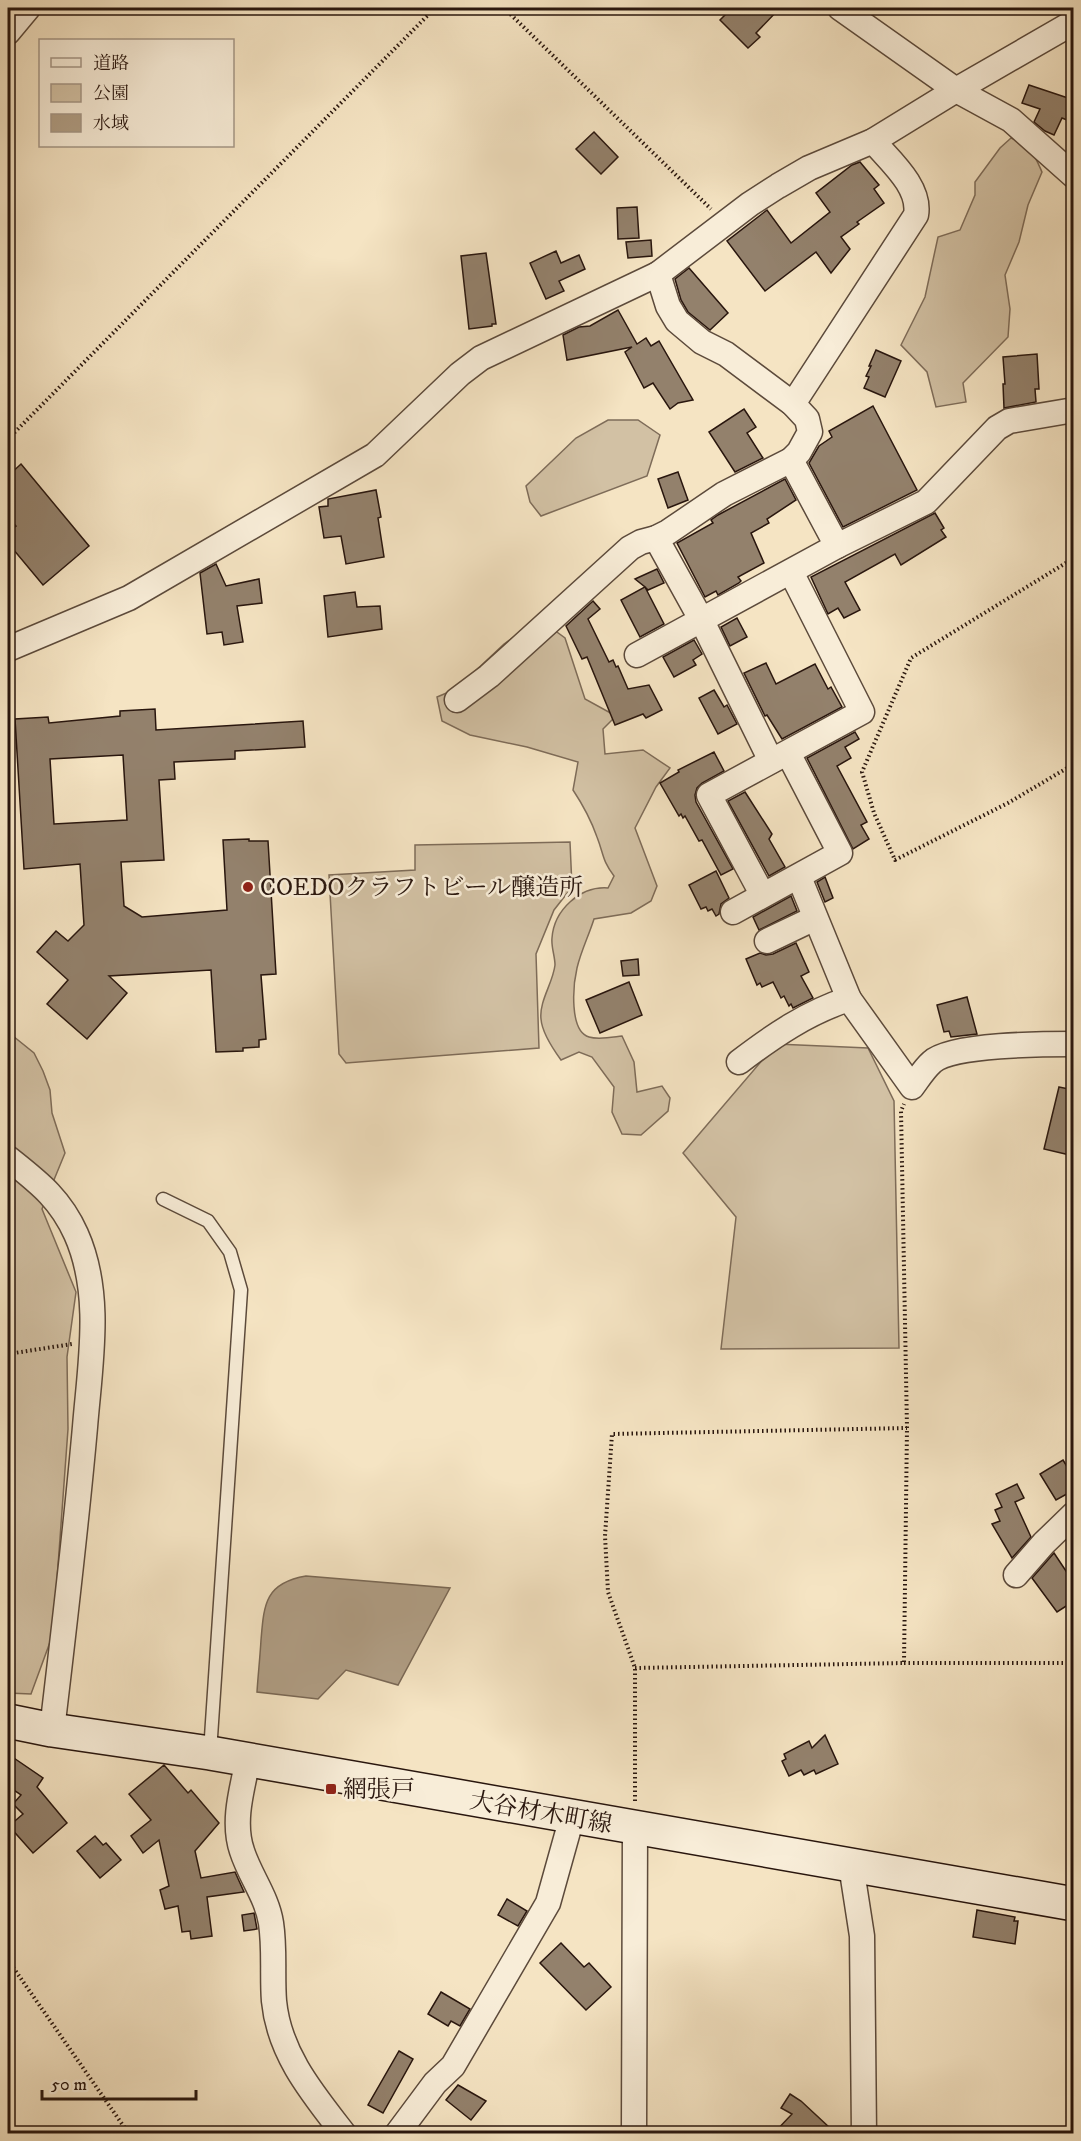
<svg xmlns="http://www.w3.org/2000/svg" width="1081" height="2141" viewBox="0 0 1081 2141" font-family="'IM FELL DW Pica','Noto Serif JP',serif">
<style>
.green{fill:#d2c1a4;stroke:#7e6c59;stroke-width:1.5}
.water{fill:#b09e85;stroke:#7a6855;stroke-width:1.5}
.building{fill:#93816c;stroke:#29160e;stroke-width:1.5;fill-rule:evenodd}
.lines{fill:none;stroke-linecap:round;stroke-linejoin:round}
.lane-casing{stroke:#5c4a3b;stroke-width:15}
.street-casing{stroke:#5c4a3b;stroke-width:27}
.secondary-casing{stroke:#29160e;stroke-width:36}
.path{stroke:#29160e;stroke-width:4;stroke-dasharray:1.5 3;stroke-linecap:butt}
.lane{stroke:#f8edd8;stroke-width:12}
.street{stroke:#f8edd8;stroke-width:24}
.secondary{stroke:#f8edd8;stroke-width:33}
.poi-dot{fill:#8f2418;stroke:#f8edd8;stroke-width:2}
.labels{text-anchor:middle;stroke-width:5;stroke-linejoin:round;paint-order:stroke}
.poi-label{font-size:24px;fill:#29160e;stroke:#f8edd8;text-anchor:start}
.street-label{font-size:24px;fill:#29160e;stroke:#f8edd8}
</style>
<rect width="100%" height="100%" fill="#f5e4c3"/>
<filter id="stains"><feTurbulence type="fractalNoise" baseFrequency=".00333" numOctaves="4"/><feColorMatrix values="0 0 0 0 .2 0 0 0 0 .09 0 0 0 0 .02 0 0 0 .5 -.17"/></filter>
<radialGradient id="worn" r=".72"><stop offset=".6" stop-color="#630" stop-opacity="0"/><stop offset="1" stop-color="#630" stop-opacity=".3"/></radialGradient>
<!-- green -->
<g class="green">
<path d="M 1011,138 C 1031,145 1034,154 1042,172 L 1028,205 L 1019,242 L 1005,275 L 1010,309 L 1008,337 L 963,383 L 966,402 L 936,407 L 927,372 L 901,345 L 925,297 L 938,237 L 960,230 L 975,195 L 975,182 L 1000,148 Z"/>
<path d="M 608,420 L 638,420 L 660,435 L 647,476 L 541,516 L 530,502 L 526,486 L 576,438 Z"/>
<path d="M 539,619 L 565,638 L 585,699 L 616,716 L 603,729 L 605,754 L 643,750 L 670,768 L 656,787 L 635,828 L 657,886 L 651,901 L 631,913 L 594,919 C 589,935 581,951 577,968 C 573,985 569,1031 589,1037 C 599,1040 613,1037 622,1036 L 634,1062 L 637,1092 L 662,1086 L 670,1098 L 668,1111 L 641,1135 L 622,1134 L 612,1112 L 614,1087 L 592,1057 L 579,1052 L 561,1060 C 553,1049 542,1033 541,1019 C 539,1001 553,983 555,965 C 555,956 551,947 552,938 C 554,910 580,886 608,888 L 614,876 C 602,860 604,855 597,837 C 591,820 583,805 573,790 L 578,762 L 527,747 L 470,735 L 442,721 L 437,697 L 456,689 L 504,644 Z"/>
<path d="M 570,842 L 572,887 L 554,910 L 536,954 L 539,1048 L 346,1063 L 339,1054 L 329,875 L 415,870 L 415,845 Z"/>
<path d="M 8,1032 L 34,1053 L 43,1071 L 50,1090 L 52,1113 L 65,1153 L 42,1209 L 76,1292 L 67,1357 L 68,1429 L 53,1634 L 31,1694 L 8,1693 Z"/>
<path d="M 776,1044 L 868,1048 L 894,1101 L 899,1348 L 721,1349 L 736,1217 L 683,1153 Z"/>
</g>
<!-- water -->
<path class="water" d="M 306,1576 L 450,1588 L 398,1685 L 346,1670 L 318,1699 L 257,1692 C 258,1675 260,1658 261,1640 C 264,1604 265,1583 306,1576 Z"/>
<!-- building -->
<g class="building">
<path d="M 732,8 L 780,8 L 756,33 L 760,37 L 748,48 L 720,20 Z"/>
<path d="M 1029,85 L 1074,100 L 1067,120 L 1062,118 L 1054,135 L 1045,131 L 1034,122 L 1040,109 L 1022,103 Z"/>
<path d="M 594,132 L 618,157 L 601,174 L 576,149 Z"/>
<path d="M 860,162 L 879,185 L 874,189 L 884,203 L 857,222 L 859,224 L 841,237 L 850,249 L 831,273 L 816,252 L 765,291 L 727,241 L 767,210 L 791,243 L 830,212 L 816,193 L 852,165 Z"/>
<path d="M 637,207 L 639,238 L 618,239 L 617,208 Z"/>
<path d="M 651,240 L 652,256 L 628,258 L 626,242 Z"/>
<path d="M 556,251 L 561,263 L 579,255 L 585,269 L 559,281 L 564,291 L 546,299 L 530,263 Z"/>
<path d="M 486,253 L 496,324 L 492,324 L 492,326 L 469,329 L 461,256 Z"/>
<path d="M 689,268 L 728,313 L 710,330 L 688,312 L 681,300 L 675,279 Z"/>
<path d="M 618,310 L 637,344 L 646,338 L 651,346 L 659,341 L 693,400 L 678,403 L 670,409 L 653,383 L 644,388 L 625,352 L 632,347 L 567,360 L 563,335 L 579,327 L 590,326 Z"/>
<path d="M 876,350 L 901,361 L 885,397 L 864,388 L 869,377 L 866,376 L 871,366 L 869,366 Z"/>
<path d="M 1037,354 L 1039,389 L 1035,389 L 1036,402 L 1004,408 L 1003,384 L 1005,384 L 1003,357 Z"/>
<path d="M 873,406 L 917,490 L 843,527 L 809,463 L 819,446 L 832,437 L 829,431 Z"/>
<path d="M 744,409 L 756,427 L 747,433 L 763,458 L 735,472 L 709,432 Z"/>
<path d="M 21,464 L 89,546 L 43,585 L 8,543 L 8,532 L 16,526 L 8,516 L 8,476 Z"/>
<path d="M 678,472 L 688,500 L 668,508 L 658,479 Z"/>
<path d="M 785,479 L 796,500 L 767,519 L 769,523 L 751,533 L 764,563 L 738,577 L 741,581 L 739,583 L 718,595 L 716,591 L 705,597 L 677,543 L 713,523 L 711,520 L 718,515 Z"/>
<path d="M 376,490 L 381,517 L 378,518 L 384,557 L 346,564 L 341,536 L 324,538 L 319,507 L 328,506 L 328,499 Z"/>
<path d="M 935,513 L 944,528 L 941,530 L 946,537 L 901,565 L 895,554 L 845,582 L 860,610 L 844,618 L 838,608 L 828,614 L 811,577 Z"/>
<path d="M 216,564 L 226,586 L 259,579 L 262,603 L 237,606 L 243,642 L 224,645 L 222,632 L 207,634 L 200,573 Z"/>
<path d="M 657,569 L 664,583 L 648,590 L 645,587 L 664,624 L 640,637 L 621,600 L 645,587 L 635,579 Z"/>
<path d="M 355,592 L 357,607 L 380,606 L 382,629 L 328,637 L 324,596 Z"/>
<path d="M 593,601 L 600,609 L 588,619 L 609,662 L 613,660 L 616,667 L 618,666 L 628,689 L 649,685 L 662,710 L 646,718 L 643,714 L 615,725 L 587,657 L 582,659 L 566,626 Z"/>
<path d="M 737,618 L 747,637 L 730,646 L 721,627 Z"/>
<path d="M 694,640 L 702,654 L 693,660 L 696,665 L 674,677 L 663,657 Z"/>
<path d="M 766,663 L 776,684 L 815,664 L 828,689 L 831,687 L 842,707 L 782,739 L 767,715 L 765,716 L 744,673 Z"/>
<path d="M 714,690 L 724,707 L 727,705 L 737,724 L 718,734 L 699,698 Z"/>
<path d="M 155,709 L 156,730 L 303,721 L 305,747 L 235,751 L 235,759 L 174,762 L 175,779 L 159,780 L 164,860 L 121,862 L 124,906 L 142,917 L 227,910 L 223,840 L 249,839 L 249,841 L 268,841 L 276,974 L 261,975 L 266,1039 L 259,1040 L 259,1047 L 243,1048 L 243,1051 L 216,1052 L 211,970 L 109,976 L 127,993 L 87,1039 L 47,1004 L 68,980 L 37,952 L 56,931 L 68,941 L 84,925 L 80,864 L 24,869 L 15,719 L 48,717 L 49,723 L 120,716 L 120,711 ZM 123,755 L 127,820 L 54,824 L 50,759 Z"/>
<path d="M 855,732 L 859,739 L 845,747 L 851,758 L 837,766 L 867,822 L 861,825 L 869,839 L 853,849 L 807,758 Z"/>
<path d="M 714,752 L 724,771 L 702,783 L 697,788 L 695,795 L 696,802 L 733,869 L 721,875 L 702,840 L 699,841 L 685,816 L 683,818 L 681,814 L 679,816 L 660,783 L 679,772 L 678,770 Z"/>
<path d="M 745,792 L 772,834 L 769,839 L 785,867 L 769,876 L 728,801 Z"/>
<path d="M 716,871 L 729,898 L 721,904 L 719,914 L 716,916 L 712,909 L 708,911 L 706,907 L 701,909 L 689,885 Z"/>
<path d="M 825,877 L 833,898 L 825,902 L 817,882 Z"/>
<path d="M 791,896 L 797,911 L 759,930 L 753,917 Z"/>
<path d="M 796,943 L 809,972 L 801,976 L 813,998 L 793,1008 L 791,1004 L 789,1006 L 784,996 L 781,998 L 773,982 L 762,987 L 760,983 L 757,985 L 746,959 L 760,953 L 766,955 L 773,954 Z"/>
<path d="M 638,959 L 639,975 L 623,976 L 621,961 Z"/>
<path d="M 629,982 L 642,1015 L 600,1033 L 586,1000 Z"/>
<path d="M 967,997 L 977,1034 L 951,1037 L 949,1031 L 944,1032 L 937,1005 Z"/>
<path d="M 1059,1087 L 1074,1090 L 1074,1156 L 1044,1149 Z"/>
<path d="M 1063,1460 L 1074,1478 L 1074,1490 L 1056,1500 L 1040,1474 Z"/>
<path d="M 1017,1484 L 1024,1498 L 1015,1502 L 1031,1537 L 1012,1558 L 992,1524 L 1000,1521 L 995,1510 L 1002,1507 L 996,1494 Z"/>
<path d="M 1054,1553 L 1074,1583 L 1074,1601 L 1057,1612 L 1032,1578 Z"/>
<path d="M 825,1735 L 838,1764 L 816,1774 L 814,1770 L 804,1775 L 801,1770 L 789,1776 L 782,1761 L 786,1759 L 784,1754 L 809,1741 L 812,1748 Z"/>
<path d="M 8,1754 L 43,1778 L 37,1787 L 67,1823 L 33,1853 L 9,1826 L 23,1814 L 13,1804 L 21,1795 L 8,1786 Z"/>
<path d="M 164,1765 L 188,1793 L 191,1790 L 219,1823 L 195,1851 L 201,1878 L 235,1872 L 244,1892 L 207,1897 L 212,1936 L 191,1939 L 190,1931 L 182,1932 L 178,1906 L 165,1909 L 160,1890 L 169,1886 L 159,1840 L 143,1853 L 131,1836 L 151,1820 L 129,1794 Z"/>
<path d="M 95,1836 L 103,1845 L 106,1843 L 121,1860 L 100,1878 L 77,1851 Z"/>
<path d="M 507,1899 L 527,1911 L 518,1926 L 498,1915 Z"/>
<path d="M 977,1910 L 1015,1917 L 1014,1921 L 1018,1921 L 1015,1944 L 973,1937 Z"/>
<path d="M 254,1913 L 257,1929 L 244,1931 L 242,1915 Z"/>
<path d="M 561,1943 L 584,1967 L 589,1963 L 611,1987 L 586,2010 L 540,1963 Z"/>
<path d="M 441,1992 L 470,2009 L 460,2026 L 451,2021 L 448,2026 L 428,2014 Z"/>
<path d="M 399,2051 L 413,2059 L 383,2113 L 368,2105 Z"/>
<path d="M 458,2085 L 486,2101 L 471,2120 L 446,2100 Z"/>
<path d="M 790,2094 L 801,2101 L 831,2129 L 829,2133 L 774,2133 L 792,2114 L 781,2108 Z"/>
</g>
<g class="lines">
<defs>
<path id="lane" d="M 163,1199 L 208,1221 L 230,1252 L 241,1290 L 210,1752"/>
<g id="street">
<path d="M 840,8 L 956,90 L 1011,120 L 1074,176"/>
<path d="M 8,32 L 28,8"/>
<path d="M 793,404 L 916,215 C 921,187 890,161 873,141"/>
<path d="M 791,460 L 837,546"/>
<path d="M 656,538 L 702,621 L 771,761"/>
<path d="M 8,649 L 129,598 L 375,455 L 460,374 L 481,358 L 658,274 L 750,204 L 778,186 L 809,168 L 873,141 L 956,90 L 1074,22"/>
<path d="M 637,655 L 837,546 L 926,502 L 997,428 L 1009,421 L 1074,410"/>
<path d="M 457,700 L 489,676 L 630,548 L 641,542 L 656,538 L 668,532 L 724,494 L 791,460 L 799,452 L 810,432 L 807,419 L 793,404 L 726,354 L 702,342 L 677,321 L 668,306 L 658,274"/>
<path d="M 799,877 L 849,999 L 912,1087 C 918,1079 924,1069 932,1062 C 951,1044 1046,1044 1074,1044"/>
<path d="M 762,894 L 709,795 L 862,712 L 791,572"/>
<path d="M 733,912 L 840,853 L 788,753"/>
<path d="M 767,941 L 815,918"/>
<path d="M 739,1062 C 773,1036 808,1012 849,999"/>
<path d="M 8,1158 C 38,1182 60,1198 76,1234 C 103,1294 90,1364 85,1427 C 76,1529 64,1629 52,1730"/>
<path d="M 1016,1575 L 1044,1543 L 1074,1514"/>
<path d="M 248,1760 C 242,1789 232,1822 242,1851 C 250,1876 267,1897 271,1923 C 275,1949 272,1976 274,2001 C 279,2054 313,2094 344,2134"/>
<path d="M 851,1865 L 862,1936 L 864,2134"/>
<path d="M 397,2134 L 435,2083 L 453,2066 L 548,1903 L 572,1817"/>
<path d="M 634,2134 L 635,1828"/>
</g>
<path id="secondary" d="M 8,1721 L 52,1730 L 210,1753 L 1074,1904"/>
</defs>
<!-- lane casing -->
<use href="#lane" class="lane-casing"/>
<!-- street casing -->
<use href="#street" class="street-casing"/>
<!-- secondary casing -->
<use href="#secondary" class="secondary-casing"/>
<!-- path -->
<g class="path">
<path d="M 504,8 L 711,209"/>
<path d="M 8,439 L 435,8"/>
<path d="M 1074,558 L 911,658 L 862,772 L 874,813 L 895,860 L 1008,803 L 1074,764"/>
<path d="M 8,1354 L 72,1344"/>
<path d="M 904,1663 L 1074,1663"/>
<path d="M 635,1668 L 904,1663 L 907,1428 L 901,1111 L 904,1104"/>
<path d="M 635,1801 L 635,1668 L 608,1592 L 605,1536 L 612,1434 L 907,1428"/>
<path d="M 8,1960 L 129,2134"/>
</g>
<!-- lane -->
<use href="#lane" class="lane"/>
<!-- street -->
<use href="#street" class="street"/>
<!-- secondary -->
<use href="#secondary" class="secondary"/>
</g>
<!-- markers -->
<g class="poi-dot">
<circle cx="248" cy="887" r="6"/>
<rect x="325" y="1783" width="12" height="12" rx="3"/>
</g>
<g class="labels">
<!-- poi labels -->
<g class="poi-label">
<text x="260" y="895">COEDOクラフトビール醸造所</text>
<text x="343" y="1797">網張戸</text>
</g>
<!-- street labels -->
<g class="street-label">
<text transform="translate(541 1812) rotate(10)" y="8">大谷材木町線</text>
</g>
</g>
<!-- margin -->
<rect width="1081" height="2141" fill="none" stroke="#f5e4c3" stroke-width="30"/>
<rect x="9" y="9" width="1063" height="2123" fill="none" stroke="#29160e" stroke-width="3"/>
<rect x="15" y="15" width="1051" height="2111" fill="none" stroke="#29160e" stroke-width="1.5"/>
<!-- legend -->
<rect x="39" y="39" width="195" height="108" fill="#f8edd8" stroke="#a59787" stroke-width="1.5"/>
<rect x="51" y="58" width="30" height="9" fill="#f8edd8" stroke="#a59787" stroke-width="1.5"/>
<text x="93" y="69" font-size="18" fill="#29160e">道路</text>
<rect x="51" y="84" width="30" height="18" fill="#d2c1a4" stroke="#a59787" stroke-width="1.5"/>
<text x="93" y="99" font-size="18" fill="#29160e">公園</text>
<rect x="51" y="114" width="30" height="18" fill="#b09e85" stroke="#a59787" stroke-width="1.5"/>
<text x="93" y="129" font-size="18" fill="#29160e">水域</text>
<!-- scale -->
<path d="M42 2090v9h154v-9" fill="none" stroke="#29160e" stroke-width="3"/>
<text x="51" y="2090" font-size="18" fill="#29160e" stroke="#f8edd8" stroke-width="4.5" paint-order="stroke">50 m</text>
<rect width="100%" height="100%" filter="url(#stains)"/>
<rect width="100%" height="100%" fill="url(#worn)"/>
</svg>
